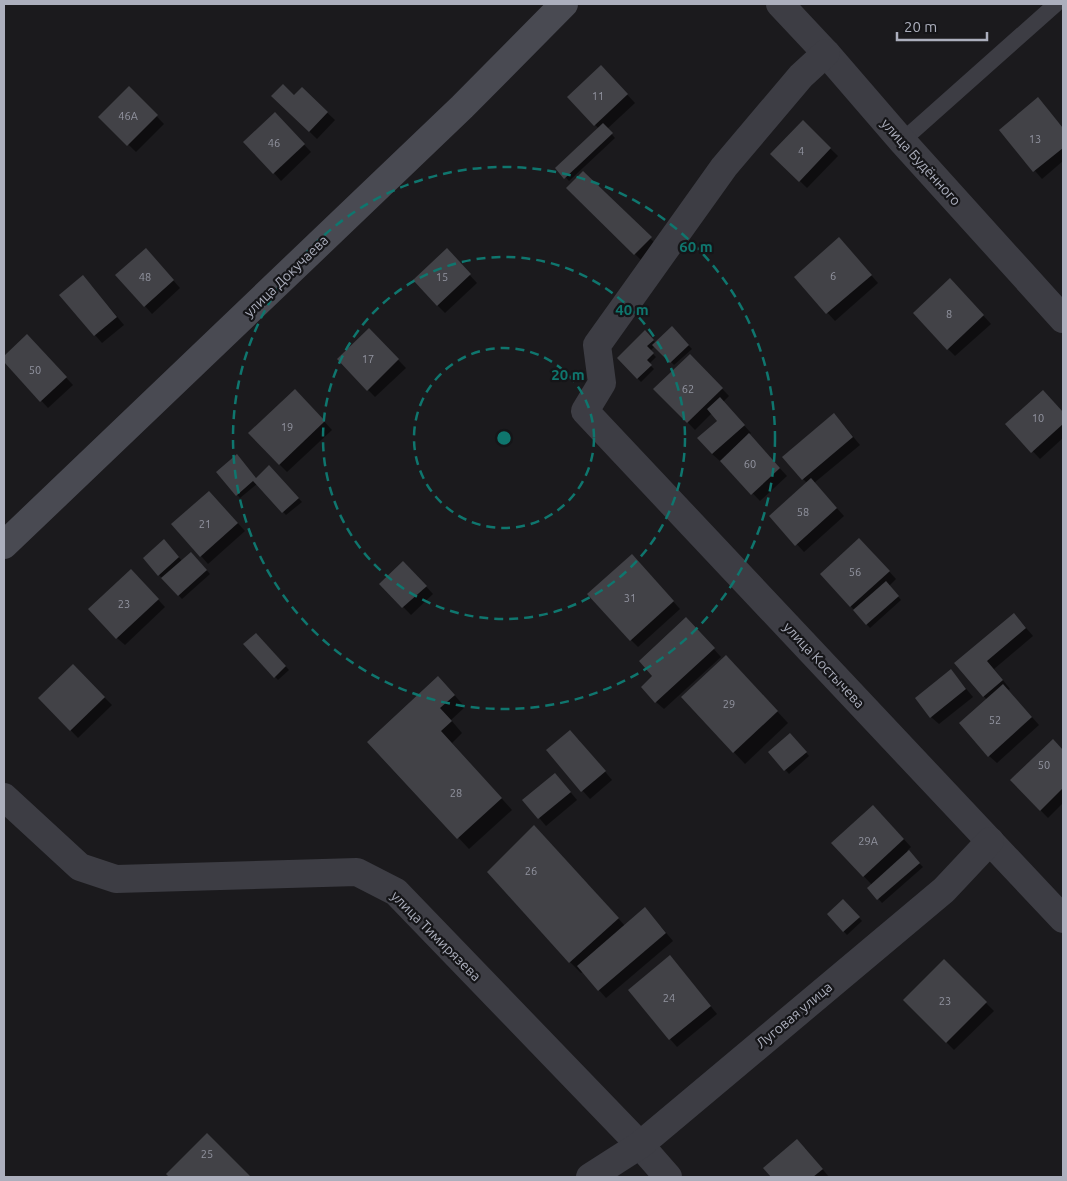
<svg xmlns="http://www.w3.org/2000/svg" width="1067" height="1181" viewBox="0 0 1067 1181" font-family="Ubuntu,sans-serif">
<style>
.shadow{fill:#0007}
.building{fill:#424247}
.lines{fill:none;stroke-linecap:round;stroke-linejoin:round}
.service{stroke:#3d3d44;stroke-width:16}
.minor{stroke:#3d3d44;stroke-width:28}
.secondary{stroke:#494a52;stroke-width:28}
.ring{fill:none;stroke:#0f766e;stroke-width:2.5;stroke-dasharray:9 6}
.labels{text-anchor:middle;stroke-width:4.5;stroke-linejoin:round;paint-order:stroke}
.number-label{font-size:11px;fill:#9294a0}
.street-label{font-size:14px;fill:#acafbd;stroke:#151518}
.centre{fill:#0f766e;stroke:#151518;stroke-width:2.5}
.ring-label{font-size:15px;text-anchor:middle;font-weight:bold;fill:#0f766e;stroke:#151518;stroke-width:4.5;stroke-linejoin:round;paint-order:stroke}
</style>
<rect width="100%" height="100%" fill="#1b1a1d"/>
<!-- shadow -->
<g class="shadow">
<path d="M 608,74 L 635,103 L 607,129 L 615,138 L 569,181 L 557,168 L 599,129 L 569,97 Z"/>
<path d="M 129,88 L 164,124 L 136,152 L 100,117 Z"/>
<path d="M 302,89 L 335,120 L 317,139 L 273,96 L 294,97 Z"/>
<path d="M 1038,99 L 1063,128 L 1063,161 L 1042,179 L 1000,130 Z"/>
<path d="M 282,121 L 311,152 L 281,181 L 274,173 Z"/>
<path d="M 803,122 L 838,156 L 807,188 L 772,154 Z"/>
<path d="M 583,173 L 658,246 L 643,262 L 568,188 Z"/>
<path d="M 846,246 L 878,283 L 835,321 L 795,277 Z"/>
<path d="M 153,257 L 180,288 L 152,314 L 145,306 Z"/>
<path d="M 454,258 L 477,283 L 445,313 L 437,305 Z"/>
<path d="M 90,284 L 124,325 L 102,343 L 95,335 Z"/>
<path d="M 958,288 L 991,324 L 955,356 L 948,349 Z"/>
<path d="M 672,328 L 692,349 L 674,365 L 655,346 L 650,351 L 656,357 L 649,364 L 654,369 L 641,382 L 618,358 L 645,332 L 656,343 Z"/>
<path d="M 369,330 L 406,368 L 375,397 L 338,359 Z"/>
<path d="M 27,336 L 73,385 L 48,408 L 4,360 L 4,358 Z"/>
<path d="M 690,355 L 729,396 L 723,402 L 751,433 L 749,435 L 787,476 L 760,501 L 721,460 L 720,461 L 712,454 L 718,421 L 712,413 L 695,430 L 655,389 Z"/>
<path d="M 303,398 L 332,430 L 287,472 L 279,464 Z"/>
<path d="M 1050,399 L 1063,413 L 1063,438 L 1040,459 L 1007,424 Z"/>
<path d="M 841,422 L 860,445 L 814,483 L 844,516 L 804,552 L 771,516 L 807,483 L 803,479 Z"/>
<path d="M 269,467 L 302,502 L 286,515 L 257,484 L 240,498 L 218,472 L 257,480 Z"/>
<path d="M 217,500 L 245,531 L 208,564 L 173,524 Z"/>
<path d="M 167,544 L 182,561 L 191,553 L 210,574 L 182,599 L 159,575 Z"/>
<path d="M 867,547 L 896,579 L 889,586 L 901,600 L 870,628 L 822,574 Z"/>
<path d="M 639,563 L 680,609 L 638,647 L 631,640 Z"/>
<path d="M 411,570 L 433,594 L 411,615 L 381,584 Z"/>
<path d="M 138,578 L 165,607 L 125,645 L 117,638 Z"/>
<path d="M 1021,622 L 1033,636 L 994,669 L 1010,689 L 1008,690 L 1039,725 L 997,763 L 989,756 L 987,700 L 956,663 Z"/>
<path d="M 694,627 L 721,657 L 664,709 L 656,702 L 654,676 Z"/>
<path d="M 256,634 L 289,670 L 278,680 L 245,644 Z"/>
<path d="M 73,666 L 112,705 L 78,738 L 40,698 Z"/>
<path d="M 737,668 L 788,723 L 745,764 L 682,697 Z"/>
<path d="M 958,679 L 973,697 L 939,724 L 931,717 Z"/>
<path d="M 449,689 L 465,707 L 451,720 L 462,733 L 452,743 L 512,810 L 469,849 L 369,742 Z"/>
<path d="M 794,738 L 809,756 L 789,774 L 770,752 Z"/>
<path d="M 578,739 L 612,780 L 590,799 L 547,751 Z"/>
<path d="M 1053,741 L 1063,751 L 1063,803 L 1048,818 L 1011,780 Z"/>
<path d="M 562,782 L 577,800 L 546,826 L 524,800 Z"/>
<path d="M 881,814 L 911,847 L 907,851 L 923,867 L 882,903 L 869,888 L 872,885 L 833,843 Z"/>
<path d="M 587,883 L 625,926 L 652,916 L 673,941 L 606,998 L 583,972 L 581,973 L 570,962 L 527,913 Z"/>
<path d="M 843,900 L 862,921 L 847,935 L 828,914 Z"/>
<path d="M 670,957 L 717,1014 L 677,1047 L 670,1039 Z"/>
<path d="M 944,961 L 994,1011 L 954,1050 L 905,1000 Z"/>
<path d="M 207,1135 L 249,1177 L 171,1177 L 168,1174 Z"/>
<path d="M 805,1148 L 829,1177 L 772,1177 L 765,1168 Z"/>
</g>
<!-- building -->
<g class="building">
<path d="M 601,65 L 628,94 L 594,126 L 567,97 Z"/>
<path d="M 283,84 L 294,95 L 302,87 L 328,112 L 309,132 L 271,96 Z"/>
<path d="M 129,86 L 158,115 L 127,146 L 98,117 Z"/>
<path d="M 1038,97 L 1063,128 L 1063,148 L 1033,172 L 999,130 Z"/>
<path d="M 275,112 L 305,144 L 273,174 L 243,142 Z"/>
<path d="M 803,120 L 831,148 L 799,182 L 770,154 Z"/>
<path d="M 603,123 L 613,133 L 564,179 L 555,168 Z"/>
<path d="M 583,171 L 652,237 L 634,255 L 566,188 Z"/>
<path d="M 839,237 L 872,275 L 826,314 L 794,277 Z"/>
<path d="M 146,248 L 174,280 L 144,307 L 115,275 Z"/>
<path d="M 447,248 L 471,274 L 437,306 L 413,280 Z"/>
<path d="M 83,275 L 117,317 L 94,336 L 59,295 Z"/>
<path d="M 950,278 L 984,315 L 947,350 L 913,313 Z"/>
<path d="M 672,326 L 689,345 L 670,363 L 652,345 Z"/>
<path d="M 369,328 L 399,359 L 367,391 L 337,359 Z"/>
<path d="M 645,330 L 654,340 L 647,346 L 654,353 L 647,360 L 652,365 L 637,379 L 617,358 Z"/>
<path d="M 27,334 L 67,377 L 40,402 L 4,362 L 4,356 Z"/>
<path d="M 690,354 L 723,388 L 687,423 L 653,389 Z"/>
<path d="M 295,389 L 325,421 L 279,465 L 248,433 Z"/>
<path d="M 1043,390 L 1063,412 L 1063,424 L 1031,453 L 1005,424 Z"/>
<path d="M 720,397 L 745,425 L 712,454 L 697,438 L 717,421 L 707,409 Z"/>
<path d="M 834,413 L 853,437 L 802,480 L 782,457 Z"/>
<path d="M 749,433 L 780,468 L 751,495 L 720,461 Z"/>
<path d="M 237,454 L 256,478 L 269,465 L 299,498 L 282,513 L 253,481 L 236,496 L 216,472 Z"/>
<path d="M 811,478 L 837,508 L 795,546 L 769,516 Z"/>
<path d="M 209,491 L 238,523 L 200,557 L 171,524 Z"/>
<path d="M 859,538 L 890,571 L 850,607 L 820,574 Z"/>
<path d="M 164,539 L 179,557 L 158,576 L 143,558 Z"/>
<path d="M 191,552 L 207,570 L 178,596 L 161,578 Z"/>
<path d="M 632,554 L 674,601 L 630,641 L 587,594 Z"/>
<path d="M 403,561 L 427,586 L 402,608 L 379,584 Z"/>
<path d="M 131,569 L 159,599 L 116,639 L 88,609 Z"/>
<path d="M 886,581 L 899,596 L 866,625 L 853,610 Z"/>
<path d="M 1014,613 L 1026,628 L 987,661 L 1003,680 L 983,697 L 954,663 Z"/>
<path d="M 686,617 L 715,648 L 655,703 L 641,687 L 652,676 L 639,661 Z"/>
<path d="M 256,633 L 286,666 L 274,678 L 243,644 Z"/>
<path d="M 726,655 L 778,711 L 733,753 L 681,697 Z"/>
<path d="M 73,664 L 105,697 L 70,731 L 38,698 Z"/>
<path d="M 951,669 L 966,689 L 930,718 L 915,698 Z"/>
<path d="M 438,676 L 455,695 L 440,708 L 452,721 L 441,731 L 502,798 L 457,839 L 367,742 Z"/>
<path d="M 1003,684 L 1032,717 L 988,757 L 959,723 Z"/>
<path d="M 570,730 L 606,771 L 581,792 L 546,750 Z"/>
<path d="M 790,733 L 807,752 L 784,771 L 768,752 Z"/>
<path d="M 1053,739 L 1063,750 L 1063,788 L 1040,811 L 1010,780 Z"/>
<path d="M 555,773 L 571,792 L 538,819 L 522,800 Z"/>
<path d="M 873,805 L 904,839 L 863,877 L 831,843 Z"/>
<path d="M 534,825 L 619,918 L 569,963 L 487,872 Z"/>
<path d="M 909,850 L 920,863 L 877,900 L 867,888 Z"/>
<path d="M 843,899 L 860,917 L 843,932 L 827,914 Z"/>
<path d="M 645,907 L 666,933 L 598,991 L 577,966 Z"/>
<path d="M 670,955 L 711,1006 L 669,1040 L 628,990 Z"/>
<path d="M 944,959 L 987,1002 L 946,1043 L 903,1000 Z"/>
<path d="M 207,1133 L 251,1177 L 169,1177 L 166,1174 Z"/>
<path d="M 797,1139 L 823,1169 L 813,1177 L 771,1177 L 763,1168 Z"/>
</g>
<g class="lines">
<!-- service -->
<path class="service" d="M 902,141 L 1056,4"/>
<!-- minor -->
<g class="minor">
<path d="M 780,4 L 826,53 L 902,141 L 1063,319"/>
<path d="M 826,53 L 801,76 L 724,167 L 597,345 L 602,383 L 585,411 L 1063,919"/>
<path d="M 4,797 L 80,867 L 116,879 L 357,872 L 396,892 L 640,1145 L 668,1177"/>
<path d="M 590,1177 L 640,1145 L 944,890 L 990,841"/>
</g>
<!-- secondary -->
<path class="secondary" d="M 4,545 L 462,107 L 564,4"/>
</g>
<!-- distance rings -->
<g class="ring">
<circle cx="504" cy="438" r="90"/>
<circle cx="504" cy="438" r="181"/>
<circle cx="504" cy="438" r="271"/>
</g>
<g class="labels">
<!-- number labels -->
<g class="number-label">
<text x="598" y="100">11</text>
<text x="128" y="120">46А</text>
<text x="1035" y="143">13</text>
<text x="274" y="147">46</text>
<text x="801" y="155">4</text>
<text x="833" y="280">6</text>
<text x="145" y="281">48</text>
<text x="442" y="281">15</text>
<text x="949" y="318">8</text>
<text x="368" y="363">17</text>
<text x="35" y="374">50</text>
<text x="688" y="393">62</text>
<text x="1038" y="422">10</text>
<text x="287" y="431">19</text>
<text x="750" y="468">60</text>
<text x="803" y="516">58</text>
<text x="205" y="528">21</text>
<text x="855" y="576">56</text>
<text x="630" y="602">31</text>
<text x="124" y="608">23</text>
<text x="729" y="708">29</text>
<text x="995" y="724">52</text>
<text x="1044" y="769">50</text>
<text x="456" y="797">28</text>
<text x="868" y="845">29А</text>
<text x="531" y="875">26</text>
<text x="669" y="1002">24</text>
<text x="945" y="1005">23</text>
<text x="207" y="1158">25</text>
</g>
<!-- street labels -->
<g class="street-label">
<text transform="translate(921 162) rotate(48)" y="5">улица Будённого</text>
<text transform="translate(286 276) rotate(-44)" y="5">улица Докучаева</text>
<text transform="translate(824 665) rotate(47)" y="5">улица Костычева</text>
<text transform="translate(436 936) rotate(45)" y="5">улица Тимирязева</text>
<text transform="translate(794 1015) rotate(-40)" y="5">Луговая улица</text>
</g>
</g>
<circle cx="504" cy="438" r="8" class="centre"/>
<g class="ring-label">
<text x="696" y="252">60 m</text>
<text x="632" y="315">40 m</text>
<text x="568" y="380">20 m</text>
</g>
<!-- border -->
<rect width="1067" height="1181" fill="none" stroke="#acafbd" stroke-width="10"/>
<!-- scale -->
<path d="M897 32v8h90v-8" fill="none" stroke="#acafbd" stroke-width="2.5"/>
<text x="904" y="32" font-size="15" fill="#acafbd" stroke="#151518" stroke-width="4" paint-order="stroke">20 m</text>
</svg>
